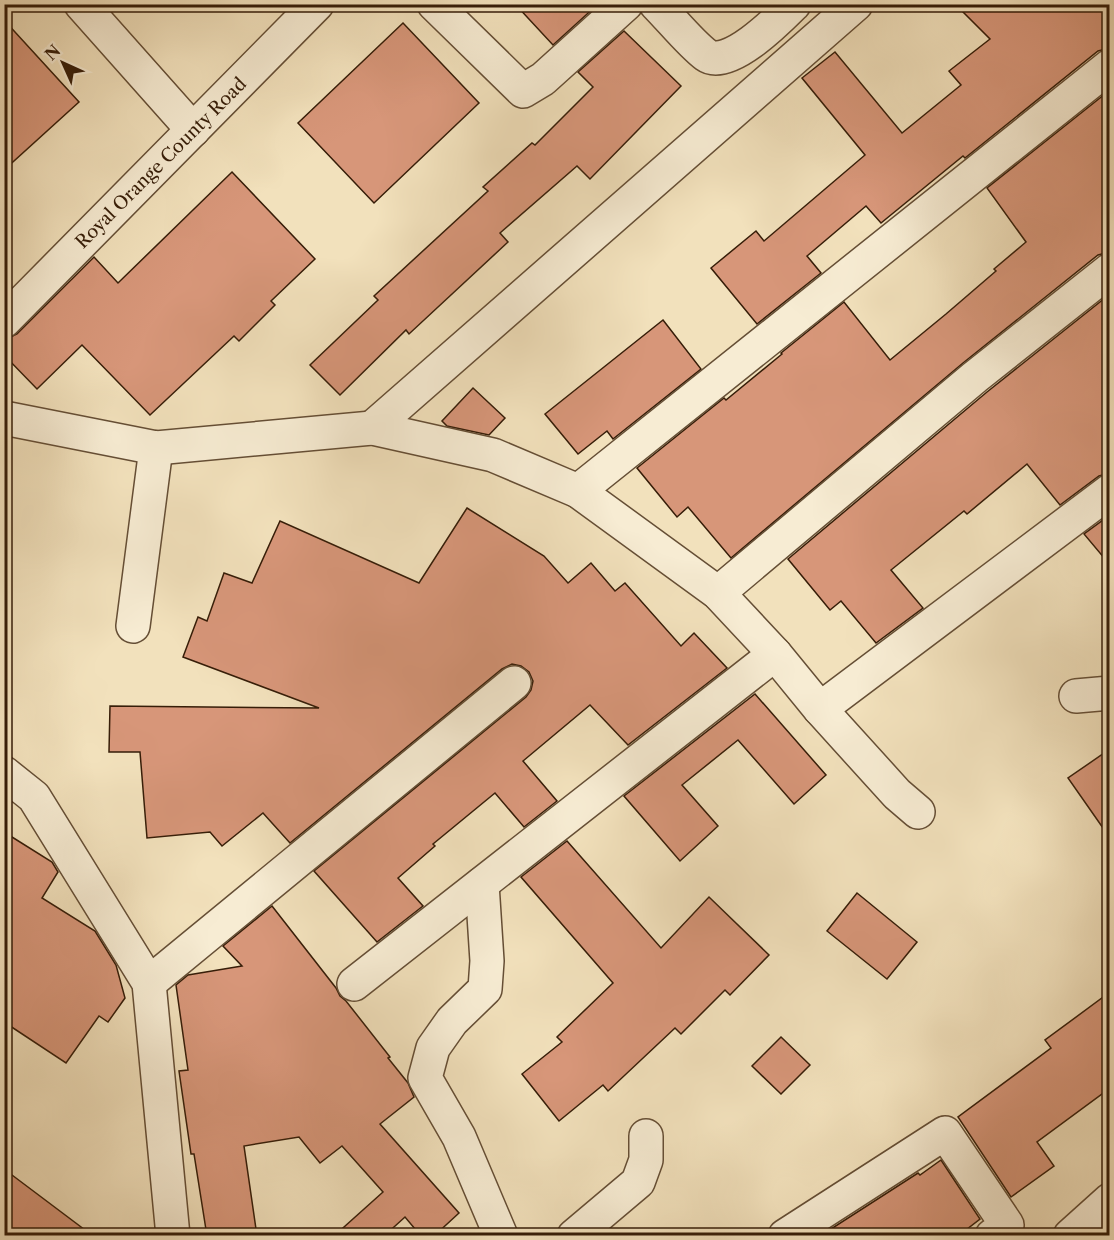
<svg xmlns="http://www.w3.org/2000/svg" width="1114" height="1240" viewBox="0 0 1114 1240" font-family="'Libre Caslon Text',serif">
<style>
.building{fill:#d79679;stroke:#361d08;stroke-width:1.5}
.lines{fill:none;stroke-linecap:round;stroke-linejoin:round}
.minor-casing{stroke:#654e35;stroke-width:36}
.tertiary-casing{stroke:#654e35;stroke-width:36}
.minor{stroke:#f7ecd3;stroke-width:33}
.tertiary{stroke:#f7ecd3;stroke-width:33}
.labels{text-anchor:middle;stroke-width:4.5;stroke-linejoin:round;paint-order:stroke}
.street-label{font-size:18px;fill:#361d08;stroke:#f7ecd3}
</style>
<rect width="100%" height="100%" fill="#f2e1bc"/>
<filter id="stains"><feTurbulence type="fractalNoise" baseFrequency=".00333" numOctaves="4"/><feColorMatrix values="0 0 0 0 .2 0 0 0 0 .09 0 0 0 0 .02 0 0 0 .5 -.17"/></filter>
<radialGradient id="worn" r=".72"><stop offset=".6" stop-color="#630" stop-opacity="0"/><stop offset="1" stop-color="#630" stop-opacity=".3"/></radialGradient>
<!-- building -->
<g class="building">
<path d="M 515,4 L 597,4 L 597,5 L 553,45 Z"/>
<path d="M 955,4 L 1110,4 L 1110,48 L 1098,51 L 965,158 L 963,156 L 881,223 L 866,206 L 807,256 L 821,273 L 757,324 L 711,268 L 756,231 L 764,241 L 865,155 L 802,78 L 835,52 L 902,133 L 961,85 L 949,71 L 990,39 Z"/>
<path d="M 4,20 L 79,102 L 4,170 Z"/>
<path d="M 403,23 L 479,103 L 374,203 L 298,123 Z"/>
<path d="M 624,31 L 681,86 L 590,179 L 577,166 L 500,233 L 508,242 L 409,334 L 406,330 L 340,395 L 310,365 L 378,300 L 374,296 L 488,191 L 483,187 L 532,143 L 535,145 L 593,87 L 578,72 Z"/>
<path d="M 1110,90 L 1110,252 L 1098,255 L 963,363 L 731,558 L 688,507 L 677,517 L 637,468 L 724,398 L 726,400 L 782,354 L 781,353 L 844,302 L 890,360 L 946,314 L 996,271 L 994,269 L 1026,242 L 987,188 Z"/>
<path d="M 232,172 L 315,259 L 271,301 L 275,305 L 239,341 L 234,336 L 150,415 L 82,345 L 37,389 L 4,355 L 4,340 L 17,334 L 94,257 L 118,283 Z"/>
<path d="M 1110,294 L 1110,473 L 1099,476 L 1060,505 L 1027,464 L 967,514 L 964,511 L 891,570 L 923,608 L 876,643 L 841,601 L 830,610 L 788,559 L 987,392 Z"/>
<path d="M 663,320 L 701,369 L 613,439 L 607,431 L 578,454 L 545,414 Z"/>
<path d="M 473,388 L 505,418 L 489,435 L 447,426 L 442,421 Z"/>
<path d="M 467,508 L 544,556 L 568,583 L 591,563 L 615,591 L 625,583 L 681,646 L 694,633 L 727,668 L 628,745 L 590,705 L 523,761 L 557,801 L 524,827 L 495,793 L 433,844 L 435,846 L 398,878 L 423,906 L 377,942 L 314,871 L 526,697 L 531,690 L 533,681 L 529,672 L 521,666 L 512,664 L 502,669 L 290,843 L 263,813 L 222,846 L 210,832 L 147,838 L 140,752 L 109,752 L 110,706 L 319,708 L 183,657 L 198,617 L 207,621 L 224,573 L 252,583 L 280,521 L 419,583 Z"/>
<path d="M 1110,515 L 1110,565 L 1084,534 Z"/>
<path d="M 755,694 L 826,775 L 794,804 L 738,740 L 682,785 L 718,826 L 680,861 L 624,796 Z"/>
<path d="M 1110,749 L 1110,838 L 1068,778 Z"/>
<path d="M 4,832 L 52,862 L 58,872 L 42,898 L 95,931 L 116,965 L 125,998 L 108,1022 L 99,1016 L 66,1063 L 4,1022 Z"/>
<path d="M 567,841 L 661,948 L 709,897 L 769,955 L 730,995 L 725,990 L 681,1034 L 675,1028 L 608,1091 L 603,1085 L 559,1121 L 522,1074 L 562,1042 L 557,1037 L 613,983 L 521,877 Z"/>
<path d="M 857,893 L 917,942 L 887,979 L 827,931 Z"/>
<path d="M 272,906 L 336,988 L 340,996 L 346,1001 L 390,1057 L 388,1058 L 408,1083 L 414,1097 L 380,1124 L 459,1213 L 434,1236 L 421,1236 L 405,1217 L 384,1236 L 334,1236 L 383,1192 L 342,1146 L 320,1163 L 299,1137 L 244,1146 L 257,1236 L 207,1236 L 194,1154 L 191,1154 L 179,1071 L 188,1070 L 176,985 L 188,975 L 242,966 L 223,946 Z"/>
<path d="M 1110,992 L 1110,1088 L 1037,1142 L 1054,1166 L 1011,1197 L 958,1117 L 1051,1048 L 1045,1040 Z"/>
<path d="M 781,1037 L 810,1065 L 781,1094 L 752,1066 Z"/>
<path d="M 941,1160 L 980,1219 L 958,1236 L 820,1236 L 918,1173 L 920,1175 Z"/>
<path d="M 4,1169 L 93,1236 L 4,1236 Z"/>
</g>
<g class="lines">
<defs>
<g id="minor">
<path d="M 81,4 L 193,130"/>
<path d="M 434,4 L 523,91 L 543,79 L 626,4"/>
<path d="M 656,4 C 670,18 691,44 706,55 C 728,71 779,19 794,4"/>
<path d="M 4,321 L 317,4"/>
<path d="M 4,418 L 156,448 L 372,428 L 493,455 L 578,491 L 718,593 L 775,654 L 820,709 L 897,794 L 918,812"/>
<path d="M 372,428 L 856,4"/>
<path d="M 578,491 L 1110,66"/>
<path d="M 718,593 L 975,377 L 1110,270"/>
<path d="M 133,626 L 156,448"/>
<path d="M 1076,696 L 1110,693"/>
<path d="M 820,709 L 1110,491"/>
<path d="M 4,773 L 34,797 L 149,983 L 173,1236"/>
<path d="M 482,884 L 487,961 L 485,989 L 452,1021 L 433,1048 L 425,1078 L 459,1137 L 501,1236"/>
<path d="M 149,983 L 514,683"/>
<path d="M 354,984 L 775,654"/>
<path d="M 574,1236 L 638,1182 L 646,1160 L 646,1136"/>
<path d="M 785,1236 L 945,1133 L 1007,1225 L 992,1236"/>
</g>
<path id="tertiary" d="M 1070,1236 L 1110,1200"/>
</defs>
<!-- minor casing -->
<use href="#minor" class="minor-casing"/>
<!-- tertiary casing -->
<use href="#tertiary" class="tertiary-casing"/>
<!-- minor -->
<use href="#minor" class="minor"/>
<!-- tertiary -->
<use href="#tertiary" class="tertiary"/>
</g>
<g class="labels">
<!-- street labels -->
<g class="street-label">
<text transform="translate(161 163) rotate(-45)" y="6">Royal Orange County Road</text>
</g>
</g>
<!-- margin -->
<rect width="1114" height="1240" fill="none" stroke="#f2e1bc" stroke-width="24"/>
<rect x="6" y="6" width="1102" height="1228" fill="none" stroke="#361d08" stroke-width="3"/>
<rect x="12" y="12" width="1090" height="1216" fill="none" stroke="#361d08" stroke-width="1.5"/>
<!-- north arrow -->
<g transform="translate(63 63) rotate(315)" stroke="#f7ecd3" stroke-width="4.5" paint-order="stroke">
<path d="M0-4.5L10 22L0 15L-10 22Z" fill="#361d08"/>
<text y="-9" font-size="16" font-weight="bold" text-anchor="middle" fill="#361d08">N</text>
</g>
<rect width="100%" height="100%" filter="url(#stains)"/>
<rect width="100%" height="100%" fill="url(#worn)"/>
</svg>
